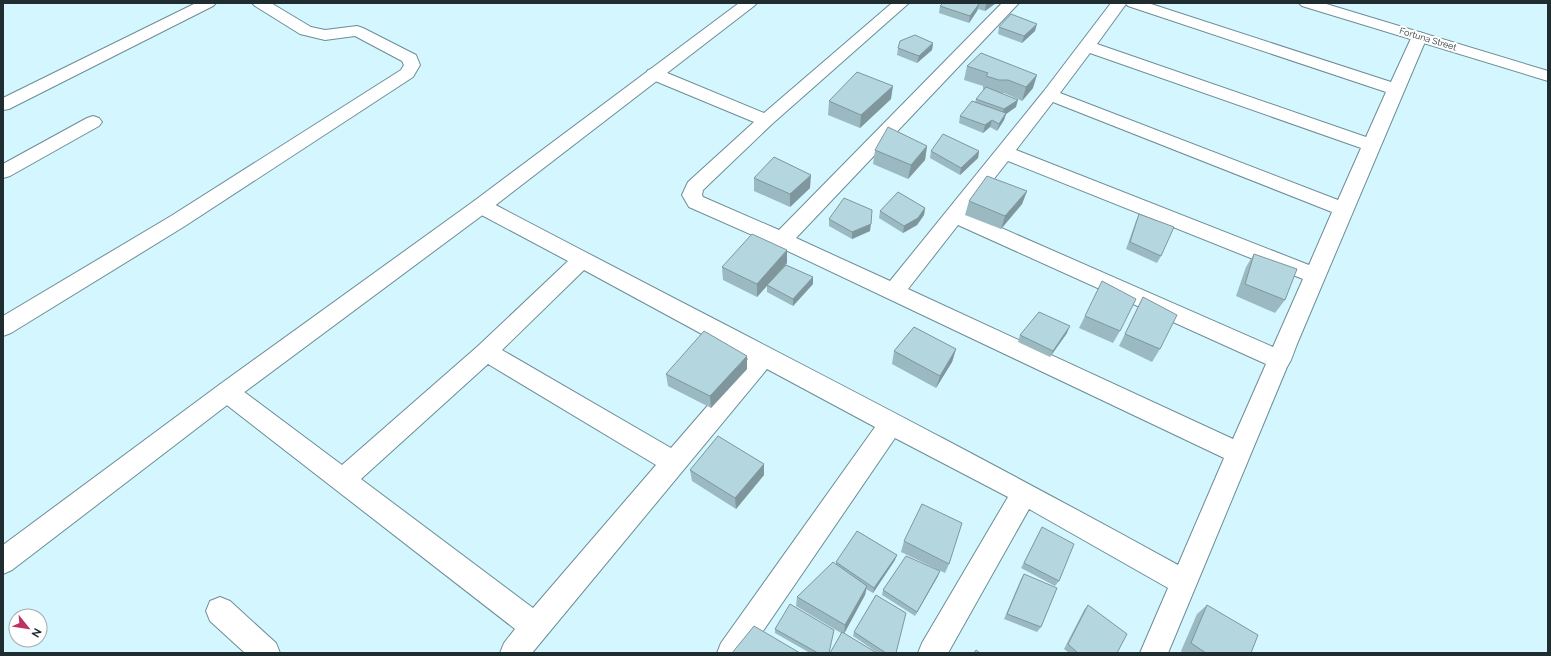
<svg xmlns="http://www.w3.org/2000/svg" width="1551" height="656" viewBox="0 0 1551 656" font-family="Raleway,sans-serif">
<style>
.lines{fill:none;stroke-linecap:round;stroke-linejoin:round}
.minor-casing{stroke:#6c8d95;stroke-width:2}
.tertiary-casing{stroke:#6c8d95;stroke-width:2}
.minor{fill:#fff;fill-rule:evenodd}
.tertiary{fill:#fff;fill-rule:evenodd}
.wall{fill:#9bb9c0}
.shaded-wall{fill:#7e969c}
.building{fill:#b4d7df;stroke:#7e969c}
.labels{text-anchor:middle;stroke-width:4;stroke-linejoin:round;paint-order:stroke}
.far-street-label{font-size:9px;fill:#1f2d30;stroke:#fff}
</style>
<rect width="100%" height="100%" fill="#d3f6ff"/>
<g class="lines">
<defs>
<g id="minor">
<path d="M 196,3 L 216,3 L 213,6 L 9,109 L 3,110 L 3,98 Z"/>
<path d="M 252,3 L 271,3 L 311,27 L 325,30 L 357,26 L 363,28 L 416,55 L 420,65 L 413,77 L 185,226 L 11,333 L 3,336 L 3,316 L 171,216 L 401,70 L 404,65 L 402,61 L 355,36 L 325,40 L 300,34 L 255,6 Z"/>
<path d="M 892,3 L 909,3 L 772,124 L 703,190 L 702,195 L 703,197 L 779,230 L 1002,3 L 1019,3 L 796,238 L 890,281 L 1044,91 L 1111,3 L 1148,3 L 1391,82 L 1413,34 L 1419,32 L 1425,34 L 1427,37 L 1297,344 L 1291,360 L 1287,367 L 1168,653 L 1140,653 L 1168,588 L 1029,509 L 948,653 L 918,653 L 922,643 L 1008,497 L 895,438 L 748,653 L 717,653 L 721,643 L 875,427 L 767,369 L 532,653 L 500,653 L 504,643 L 515,629 L 219,399 L 215,392 L 219,385 L 227,382 L 235,385 L 342,465 L 478,346 L 568,261 L 474,211 L 471,206 L 474,201 L 481,199 L 488,201 C 718,322 950,439 1178,565 L 1224,458 L 775,245 L 689,207 L 682,195 L 688,182 L 754,122 L 648,78 L 646,74 L 648,70 L 654,69 L 660,70 L 764,113 ZM 1126,4 L 1128,6 L 1386,92 L 1366,137 L 1097,44 ZM 1090,53 L 1361,148 L 1338,200 L 1060,93 ZM 1053,102 L 1332,212 L 1309,265 L 1016,150 ZM 1008,161 L 1303,279 L 1273,347 L 967,213 ZM 958,225 L 1266,364 L 1233,439 L 908,289 ZM 584,270 L 748,359 L 671,448 L 502,350 ZM 488,364 L 656,465 L 533,608 L 361,479 Z"/>
<path d="M 93,116 L 99,118 L 102,122 L 99,126 L 10,176 L 3,178 L 3,164 L 87,118 Z"/>
<path d="M 220,597 L 230,601 L 276,643 L 280,653 L 245,653 L 210,621 L 206,611 L 210,601 Z"/>
</g>
<g id="tertiary">
<path d="M 739,3 L 757,3 L 754,6 L 488,211 L 235,399 L 12,570 L 3,574 L 3,545 L 219,385 L 474,201 Z"/>
<path d="M 1299,3 L 1323,3 L 1548,71 L 1548,81 L 1302,6 Z"/>
</g>
</defs>
<!-- minor casing -->
<use href="#minor" class="minor-casing"/>
<!-- tertiary casing -->
<use href="#tertiary" class="tertiary-casing"/>
<!-- minor -->
<use href="#minor" class="minor"/>
<!-- tertiary -->
<use href="#tertiary" class="tertiary"/>
</g>
<!-- wall -->
<g class="wall">
<path d="M 943,3 L 996,3 L 985,11 L 978,9 L 977,11 L 969,23 L 939,13 L 940,6 Z"/>
<path d="M 999,27 L 1035,31 L 1022,43 L 998,34 Z"/>
<path d="M 933,43 L 932,50 L 917,63 L 897,55 L 898,48 Z"/>
<path d="M 967,66 L 1033,88 L 1022,101 L 1004,93 L 1002,93 L 1016,107 L 1006,114 L 1004,120 L 997,131 L 990,127 L 983,133 L 959,123 L 960,116 L 975,102 L 976,99 L 984,90 L 983,90 L 983,86 L 964,80 Z"/>
<path d="M 891,99 L 860,128 L 828,115 L 829,101 Z"/>
<path d="M 927,146 L 925,160 L 908,179 L 873,164 L 875,150 Z"/>
<path d="M 931,151 L 979,151 L 978,158 L 960,175 L 930,158 Z"/>
<path d="M 754,178 L 810,188 L 790,207 L 754,191 Z"/>
<path d="M 1027,191 L 1022,204 L 1001,229 L 965,215 L 969,201 Z"/>
<path d="M 925,208 L 924,215 L 917,225 L 903,233 L 879,218 L 880,211 Z"/>
<path d="M 1139,214 L 1161,256 L 1157,263 L 1126,249 L 1136,221 Z"/>
<path d="M 829,219 L 870,231 L 852,239 L 829,226 Z"/>
<path d="M 1254,254 L 1285,300 L 1275,313 L 1236,296 L 1246,267 Z"/>
<path d="M 787,263 L 776,276 L 813,284 L 793,306 L 767,292 L 767,286 L 757,297 L 723,280 L 722,267 Z"/>
<path d="M 1143,297 L 1160,349 L 1152,362 L 1119,346 Z"/>
<path d="M 1085,316 L 1120,331 L 1113,343 L 1079,328 Z"/>
<path d="M 1067,333 L 1050,357 L 1018,342 L 1020,335 Z"/>
<path d="M 956,349 L 952,362 L 936,388 L 892,364 L 894,351 Z"/>
<path d="M 747,369 L 711,408 L 668,386 L 666,374 Z"/>
<path d="M 764,464 L 764,475 L 736,509 L 692,481 L 690,470 Z"/>
<path d="M 1042,527 L 1059,581 L 1055,586 L 1021,568 Z"/>
<path d="M 904,541 L 949,564 L 945,573 L 901,552 Z"/>
<path d="M 895,560 L 873,593 L 866,589 L 865,595 L 844,633 L 841,633 L 796,606 L 797,597 L 836,564 L 836,562 Z"/>
<path d="M 1024,574 L 1041,627 L 1037,632 L 1004,619 L 1021,579 Z"/>
<path d="M 938,576 L 915,616 L 882,595 L 883,590 Z"/>
<path d="M 1088,605 L 1117,653 L 1069,653 L 1064,649 L 1084,610 Z"/>
<path d="M 1207,605 L 1251,653 L 1183,653 L 1181,651 L 1197,614 Z"/>
<path d="M 775,629 L 830,653 L 810,653 L 775,633 Z"/>
<path d="M 854,632 L 896,653 L 878,653 L 853,636 Z"/>
</g>
<!-- shaded-wall -->
<g class="shaded-wall">
<path d="M 988,3 L 996,3 L 985,11 L 986,4 Z"/>
<path d="M 979,4 L 977,11 L 969,23 L 970,16 Z"/>
<path d="M 1037,24 L 1035,31 L 1022,43 L 1024,36 Z"/>
<path d="M 933,43 L 932,50 L 917,63 L 919,56 Z"/>
<path d="M 1037,75 L 1033,88 L 1022,101 L 1026,87 Z"/>
<path d="M 893,86 L 891,99 L 860,128 L 861,115 Z"/>
<path d="M 1018,100 L 1016,107 L 1006,114 L 1004,120 L 997,131 L 1004,109 Z"/>
<path d="M 992,120 L 990,127 L 983,133 L 985,125 Z"/>
<path d="M 927,146 L 925,160 L 908,179 L 911,165 Z"/>
<path d="M 979,151 L 978,158 L 960,175 L 961,168 Z"/>
<path d="M 811,175 L 810,188 L 790,207 L 790,194 Z"/>
<path d="M 1027,191 L 1022,204 L 1001,229 L 1005,216 Z"/>
<path d="M 925,208 L 924,215 L 917,225 L 903,233 L 904,226 Z"/>
<path d="M 871,224 L 870,231 L 852,239 L 852,232 Z"/>
<path d="M 787,250 L 787,263 L 757,297 L 757,284 Z"/>
<path d="M 813,277 L 813,284 L 793,306 L 793,299 Z"/>
<path d="M 1070,326 L 1067,333 L 1050,357 L 1053,351 Z"/>
<path d="M 956,349 L 952,362 L 936,388 L 940,376 Z"/>
<path d="M 747,356 L 747,369 L 711,408 L 710,396 Z"/>
<path d="M 764,464 L 764,475 L 736,509 L 735,498 Z"/>
<path d="M 897,555 L 895,560 L 873,593 L 874,588 Z"/>
<path d="M 940,571 L 938,576 L 915,616 L 917,612 Z"/>
<path d="M 867,586 L 865,595 L 844,634 L 845,625 Z"/>
</g>
<!-- building -->
<g class="building">
<path d="M 943,3 L 975,3 L 979,4 L 970,16 L 940,6 Z"/>
<path d="M 1011,14 L 1037,24 L 1024,36 L 999,27 Z"/>
<path d="M 915,35 L 933,43 L 919,56 L 898,48 L 900,41 Z"/>
<path d="M 981,53 L 1037,75 L 1026,87 L 1008,80 L 999,80 L 986,76 L 988,73 L 967,66 Z"/>
<path d="M 857,72 L 893,86 L 861,115 L 829,101 Z"/>
<path d="M 986,87 L 1018,100 L 1004,109 L 976,99 Z"/>
<path d="M 972,101 L 1006,113 L 999,124 L 992,120 L 985,125 L 960,116 Z"/>
<path d="M 888,127 L 927,146 L 911,165 L 875,150 Z"/>
<path d="M 943,134 L 979,151 L 961,168 L 931,151 Z"/>
<path d="M 774,157 L 811,175 L 790,194 L 754,178 Z"/>
<path d="M 987,176 L 1027,191 L 1005,216 L 969,201 Z"/>
<path d="M 898,192 L 925,208 L 918,218 L 904,226 L 880,211 Z"/>
<path d="M 844,198 L 872,210 L 871,224 L 852,232 L 829,219 Z"/>
<path d="M 1139,214 L 1174,227 L 1161,256 L 1130,242 Z"/>
<path d="M 752,234 L 787,250 L 757,284 L 722,267 Z"/>
<path d="M 1254,254 L 1297,269 L 1285,300 L 1245,284 Z"/>
<path d="M 786,265 L 813,277 L 793,299 L 767,285 Z"/>
<path d="M 1102,281 L 1136,299 L 1120,331 L 1085,316 Z"/>
<path d="M 1143,297 L 1177,315 L 1160,349 L 1125,334 Z"/>
<path d="M 1039,312 L 1070,326 L 1053,351 L 1020,335 Z"/>
<path d="M 914,327 L 956,349 L 940,376 L 894,351 Z"/>
<path d="M 704,331 L 747,356 L 710,396 L 666,374 Z"/>
<path d="M 718,436 L 764,464 L 735,498 L 690,470 Z"/>
<path d="M 922,504 L 962,523 L 949,564 L 904,541 Z"/>
<path d="M 1042,527 L 1074,544 L 1059,581 L 1024,563 Z"/>
<path d="M 857,531 L 897,555 L 874,588 L 836,562 Z"/>
<path d="M 906,556 L 940,571 L 917,612 L 883,590 Z"/>
<path d="M 833,562 L 867,586 L 845,625 L 797,597 Z"/>
<path d="M 1024,574 L 1057,588 L 1041,627 L 1007,614 Z"/>
<path d="M 876,595 L 906,613 L 896,653 L 886,653 L 854,632 Z"/>
<path d="M 790,604 L 834,630 L 829,653 L 818,653 L 775,629 Z"/>
<path d="M 1088,605 L 1127,634 L 1117,653 L 1078,653 L 1068,644 Z"/>
<path d="M 1207,605 L 1258,635 L 1251,653 L 1206,653 L 1191,643 Z"/>
<path d="M 754,626 L 800,653 L 732,653 Z"/>
<path d="M 842,632 L 877,653 L 830,653 Z"/>
<path d="M 976,650 L 980,653 L 974,653 Z"/>
</g>
<g class="labels">
<!-- far-street labels -->
<g class="far-street-label">
<text transform="translate(1428 39) rotate(17)" y="3">Fortuna Street</text>
</g>
</g>
<!-- border -->
<rect width="1551" height="656" fill="none" stroke="#1f2d30" stroke-width="8"/>
<!-- north arrow -->
<g transform="translate(28 628) rotate(120)"><circle r="19" fill="#ffffff" stroke="#a5abac"/>
<path d="M0-3L7 15L0 10L-7 15Z" fill="#be3162"/>
<text y="-6" font-size="11" font-weight="bold" text-anchor="middle" fill="#1f2d30">N</text>
</g>
</svg>
